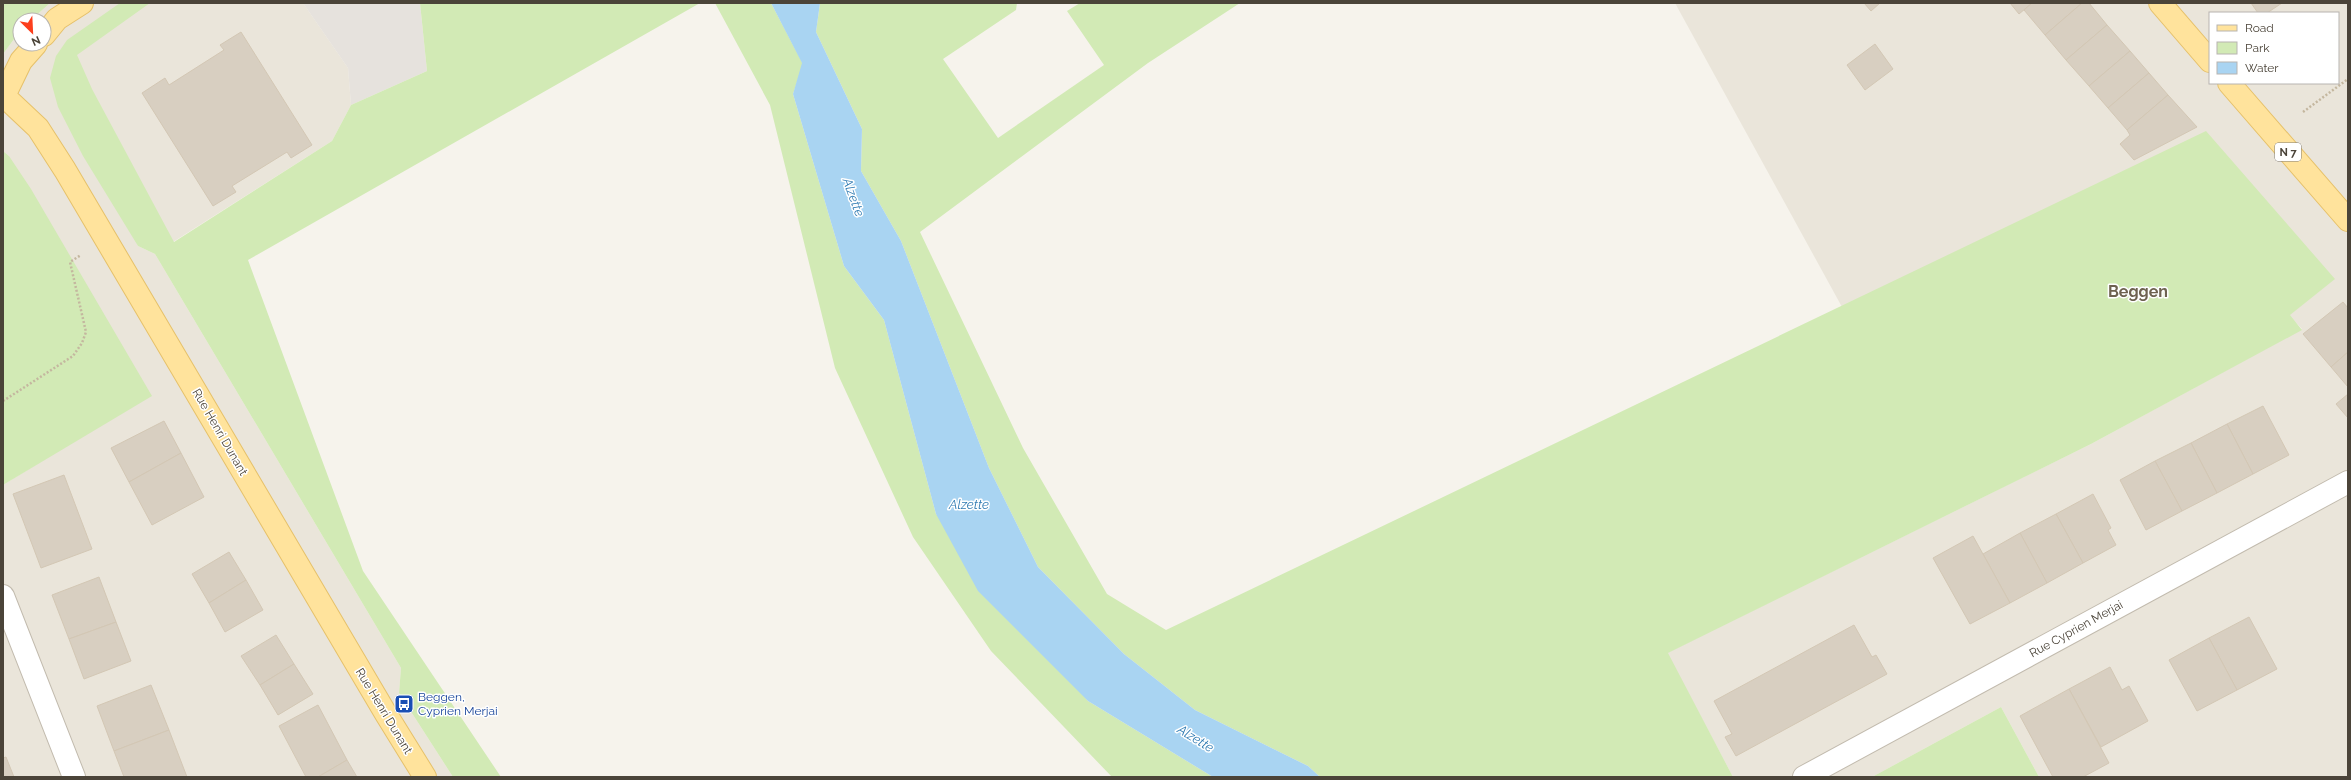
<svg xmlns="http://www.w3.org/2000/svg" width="2351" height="780" viewBox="0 0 2351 780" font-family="Raleway,sans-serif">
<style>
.residential{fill:#eae5da;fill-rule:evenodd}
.industrial{fill:#e6e2dd}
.green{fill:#d2eab5}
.water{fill:#a9d4f2}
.building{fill:#d8cfc1;stroke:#d3c7b4}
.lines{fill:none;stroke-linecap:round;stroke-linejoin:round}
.minor-casing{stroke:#c2bbae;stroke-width:24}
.major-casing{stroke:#e6c16a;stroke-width:24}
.path{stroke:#c4b79f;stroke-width:2.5;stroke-dasharray:2 2;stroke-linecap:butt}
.minor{stroke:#fff;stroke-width:22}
.major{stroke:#ffe39c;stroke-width:22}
.labels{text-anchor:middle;stroke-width:3;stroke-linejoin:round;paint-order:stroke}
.shield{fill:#fff;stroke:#817c74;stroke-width:1}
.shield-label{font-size:11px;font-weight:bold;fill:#4b4439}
.street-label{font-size:12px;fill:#4b4439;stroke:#fff}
.transit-label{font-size:12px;fill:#164399;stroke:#fff;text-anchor:start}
.water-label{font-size:13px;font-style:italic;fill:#2e7ab2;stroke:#fff}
.district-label{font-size:16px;font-weight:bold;fill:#6e6250;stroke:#fff}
</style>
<rect width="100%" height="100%" fill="#f6f3ec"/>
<!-- residential -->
<g class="residential">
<path d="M 50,3 L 303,3 L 348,68 L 351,105 L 332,141 L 173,242 L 92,90 L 138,246 L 155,254 L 401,668 L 399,693 L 453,777 L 3,777 L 3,485 L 50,456 L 9,156 L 3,151 L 3,54 L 20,31 L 20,44 L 44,44 L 44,20 L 31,20 Z"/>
<path d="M 1675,3 L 2348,3 L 2348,777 L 2039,777 L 2001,707 L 1872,777 L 1733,777 L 1667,653 L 2091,444 L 2302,329 L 2289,315 L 2206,132 L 1842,307 ZM 2210,13 L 2338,13 L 2338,83 L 2210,83 Z"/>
</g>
<!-- industrial -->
<path class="industrial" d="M 303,3 L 420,3 L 427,71 L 351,105 L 348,68 Z"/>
<!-- green -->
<g class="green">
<path d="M 3,3 L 50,3 L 31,20 L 20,20 L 20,31 L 3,54 Z"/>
<path d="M 120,3 L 150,3 L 77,55 L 92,89 L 174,242 L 332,141 L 351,105 L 427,71 L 420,3 L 700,3 L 248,260 L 363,571 L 501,777 L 453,777 L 399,693 L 401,668 L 155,254 L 138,246 L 83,156 L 58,107 L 50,78 L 56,56 L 67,40 Z"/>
<path d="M 715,3 L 771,3 L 803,64 L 793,94 L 844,266 L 884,320 L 936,514 L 1088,701 L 1213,777 L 1112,777 L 991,651 L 913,537 L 835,368 L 770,105 Z"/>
<path d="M 820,3 L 1017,3 L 1016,10 L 943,59 L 998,138 L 1104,65 L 1067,11 L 1080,3 L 1240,3 L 1148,63 L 920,232 L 1023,448 L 1107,594 L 1166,630 L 2206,131 L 2335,279 L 2290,315 L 2302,330 L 2091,444 L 1668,653 L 1733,777 L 1320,777 L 1308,766 L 1195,710 L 1124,654 L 1038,567 L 989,468 L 901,241 L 861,171 L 862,129 L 816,32 Z"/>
<path d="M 3,151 L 9,156 L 31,189 L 152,396 L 3,485 Z"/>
<path d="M 2001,707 L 2039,777 L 1872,777 Z"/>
</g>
<!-- water -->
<path class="water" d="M 771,3 L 820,3 L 816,32 L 862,129 L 861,171 L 901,241 L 989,468 L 1038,567 L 1124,654 L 1195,710 L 1308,766 L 1320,777 L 1213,777 L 1088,701 L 978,591 L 936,514 L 884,320 L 844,266 L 793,94 L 802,63 Z"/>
<!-- building -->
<g class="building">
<path d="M 1864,3 L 1880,3 L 1871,11 Z"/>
<path d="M 2010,3 L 2032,3 L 2019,14 Z"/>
<path d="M 2032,3 L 2082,3 L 2045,35 L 2024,10 Z"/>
<path d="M 2082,3 L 2089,3 L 2107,25 L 2066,60 L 2045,35 Z"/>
<path d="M 2251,3 L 2282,3 L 2267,13 L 2258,13 Z"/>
<path d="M 2107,25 L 2130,51 L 2089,86 L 2066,60 Z"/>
<path d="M 241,32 L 312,145 L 291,158 L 287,152 L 232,186 L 236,192 L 213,206 L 142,93 L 165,78 L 169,85 L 224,50 L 220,45 Z"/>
<path d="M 1875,44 L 1893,69 L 1865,90 L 1847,65 Z"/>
<path d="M 2130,51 L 2149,73 L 2108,108 L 2089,86 Z"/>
<path d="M 2149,73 L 2168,95 L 2127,130 L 2108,108 Z"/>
<path d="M 2168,95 L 2197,127 L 2134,160 L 2120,144 L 2130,135 L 2127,130 Z"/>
<path d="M 2343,302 L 2348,308 L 2348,352 L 2331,367 L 2303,334 Z"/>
<path d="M 2348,352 L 2348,387 L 2331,367 Z"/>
<path d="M 2348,394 L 2348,418 L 2336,404 Z"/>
<path d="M 2263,406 L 2289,455 L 2253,474 L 2227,424 Z"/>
<path d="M 164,421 L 181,453 L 129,482 L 111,448 Z"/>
<path d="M 2227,424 L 2253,474 L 2217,493 L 2191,443 Z"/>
<path d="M 2191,443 L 2217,493 L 2182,511 L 2155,461 Z"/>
<path d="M 181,453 L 204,497 L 152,525 L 129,482 Z"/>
<path d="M 2155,461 L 2182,511 L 2146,530 L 2120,480 Z"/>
<path d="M 64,475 L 92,549 L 41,568 L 13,494 Z"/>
<path d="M 2093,494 L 2111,528 L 2108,530 L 2116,545 L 2083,563 L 2056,514 Z"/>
<path d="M 2056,514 L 2083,563 L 2047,583 L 2020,533 Z"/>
<path d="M 2020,533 L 2047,583 L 2010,603 L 1983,554 Z"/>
<path d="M 1973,536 L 2010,603 L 1970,624 L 1933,558 Z"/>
<path d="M 229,552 L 246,580 L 209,603 L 192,574 Z"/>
<path d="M 99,577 L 116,622 L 69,639 L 52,595 Z"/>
<path d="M 246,580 L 263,610 L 225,632 L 209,603 Z"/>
<path d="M 2249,617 L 2277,669 L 2237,690 L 2209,638 Z"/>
<path d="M 116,622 L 131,661 L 84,679 L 69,639 Z"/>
<path d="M 1854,625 L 1872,657 L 1876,655 L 1887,674 L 1736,756 L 1725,737 L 1732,734 L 1714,701 Z"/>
<path d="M 276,635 L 294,664 L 260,685 L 241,656 Z"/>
<path d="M 2209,638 L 2237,690 L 2197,711 L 2169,660 Z"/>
<path d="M 294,664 L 313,694 L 278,715 L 260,685 Z"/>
<path d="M 2110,667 L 2122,690 L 2129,686 L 2148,721 L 2101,747 L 2069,689 Z"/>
<path d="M 151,685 L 169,730 L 114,751 L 97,706 Z"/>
<path d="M 2069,689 L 2109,763 L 2083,777 L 2053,777 L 2020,716 Z"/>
<path d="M 318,705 L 347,760 L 318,777 L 306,777 L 279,726 Z"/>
<path d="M 169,730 L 187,777 L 124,777 L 114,751 Z"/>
<path d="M 6,757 L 14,777 L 3,777 L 3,758 Z"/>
<path d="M 347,760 L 357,777 L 318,777 Z"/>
</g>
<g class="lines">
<defs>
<g id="minor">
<path d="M 3,596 L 74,777"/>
<path d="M 1804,777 L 2348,482"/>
</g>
<g id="major">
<path d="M 2160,3 L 2210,61"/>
<path d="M 44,35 L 57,19 L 82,3"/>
<path d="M 36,44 L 21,61 L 4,96 L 38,128 L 65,170 L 386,714 L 425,777"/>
<path d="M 2229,83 L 2348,220"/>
</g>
</defs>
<!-- minor casing -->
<use href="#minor" class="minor-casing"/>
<!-- major casing -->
<use href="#major" class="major-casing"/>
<!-- path -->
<g class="path">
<path d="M 2303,112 L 2348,79"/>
<path d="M 3,401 L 73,356 L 82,343 L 86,332 L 70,262 L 81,255"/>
</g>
<!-- minor -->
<use href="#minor" class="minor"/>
<!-- major -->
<use href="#major" class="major"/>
</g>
<!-- icons -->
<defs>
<symbol id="bus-square" viewBox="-11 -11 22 22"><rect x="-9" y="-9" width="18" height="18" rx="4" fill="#1a4fb4" stroke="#fff"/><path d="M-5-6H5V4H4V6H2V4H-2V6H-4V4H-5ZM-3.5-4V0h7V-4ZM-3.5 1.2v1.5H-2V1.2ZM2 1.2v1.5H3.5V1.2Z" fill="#fff"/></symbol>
</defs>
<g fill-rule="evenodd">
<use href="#bus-square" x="393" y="693" width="22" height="22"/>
</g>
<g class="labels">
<!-- shield labels -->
<rect class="shield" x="2275" y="143" width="26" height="18" rx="3"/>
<g class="shield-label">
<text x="2288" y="156">N 7</text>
</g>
<!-- street labels -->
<g class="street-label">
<text transform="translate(220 432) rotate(60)" y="4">Rue Henri Dunant</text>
<text transform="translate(2076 629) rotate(-29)" y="4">Rue Cyprien Merjai</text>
<text transform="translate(384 711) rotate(59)" y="4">Rue Henri Dunant</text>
</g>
<!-- transit labels -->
<g class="transit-label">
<text x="418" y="701">Beggen,<tspan x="418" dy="14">Cyprien Merjai</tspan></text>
</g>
<!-- water labels -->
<g class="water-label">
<text transform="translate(854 197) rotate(70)" y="5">Alzette</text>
<text x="969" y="509">Alzette</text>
<text transform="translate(1196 738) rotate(32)" y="5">Alzette</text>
</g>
<!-- district labels -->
<g class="district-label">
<text x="2138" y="297">Beggen</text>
</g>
</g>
<!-- border -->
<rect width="2351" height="780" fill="none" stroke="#4b4439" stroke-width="8"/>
<!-- legend -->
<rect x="2209" y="12" width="130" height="72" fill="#ffffff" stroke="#b7b4b0"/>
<rect x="2217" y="25" width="20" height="6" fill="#ffe39c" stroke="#b7b4b0"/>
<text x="2245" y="32" font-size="12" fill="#4b4439">Road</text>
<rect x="2217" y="42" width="20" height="12" fill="#d2eab5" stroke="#b7b4b0"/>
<text x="2245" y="52" font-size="12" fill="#4b4439">Park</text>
<rect x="2217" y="62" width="20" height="12" fill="#a9d4f2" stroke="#b7b4b0"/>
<text x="2245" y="72" font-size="12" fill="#4b4439">Water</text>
<!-- north arrow -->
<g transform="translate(32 32) rotate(156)"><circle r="19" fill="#ffffff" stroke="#b7b4b0"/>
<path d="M0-3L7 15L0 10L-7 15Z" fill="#fc3f1d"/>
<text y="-6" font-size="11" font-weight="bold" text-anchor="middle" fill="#4b4439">N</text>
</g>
</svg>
